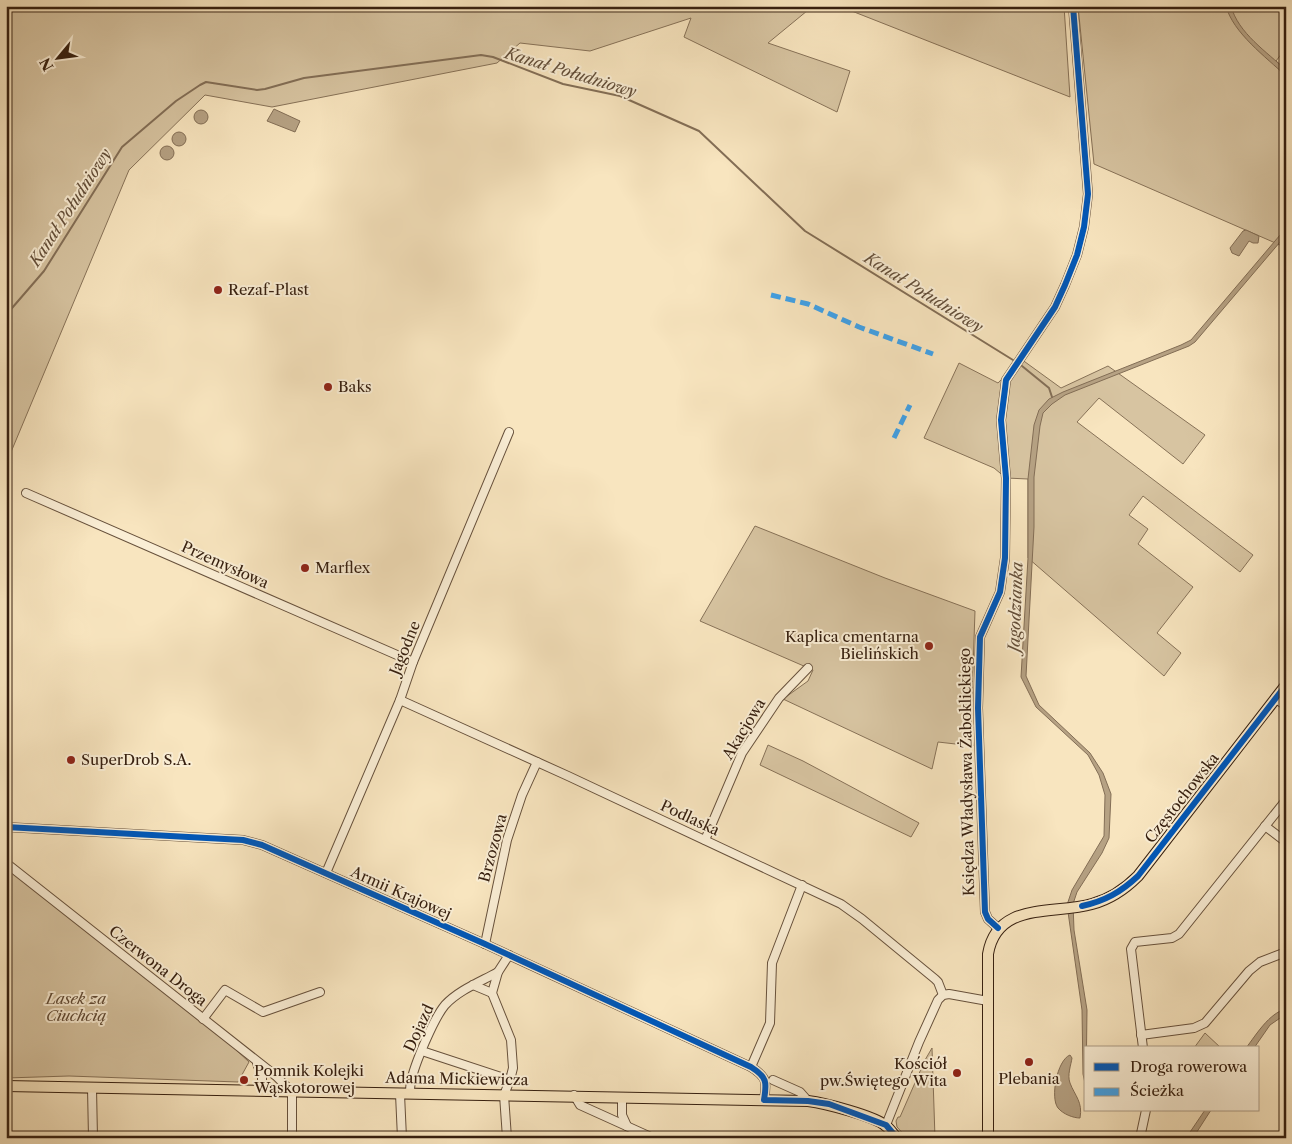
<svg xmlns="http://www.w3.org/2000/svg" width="1292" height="1144" viewBox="0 0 1292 1144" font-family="'Libre Caslon Text',serif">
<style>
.green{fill:#d7c4a1;stroke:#877258}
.water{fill:#b6a284;stroke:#836e56}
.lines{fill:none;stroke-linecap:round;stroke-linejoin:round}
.stream{stroke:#836e56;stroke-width:2}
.minor-casing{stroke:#67513c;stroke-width:10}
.major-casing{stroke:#372010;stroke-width:12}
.minor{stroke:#faeed5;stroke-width:8}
.major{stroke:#f8e5bf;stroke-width:10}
.quiet{stroke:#3fa2ea;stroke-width:5;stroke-dasharray:10 5;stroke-linecap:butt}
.cycleway-casing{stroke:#faeed5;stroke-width:9}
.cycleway{stroke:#0057b8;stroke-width:6}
.poi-dot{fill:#8f2418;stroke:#faeed5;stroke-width:2}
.labels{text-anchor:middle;stroke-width:4;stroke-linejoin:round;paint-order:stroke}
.poi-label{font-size:15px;fill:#372010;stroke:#faeed5;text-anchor:start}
.street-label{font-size:15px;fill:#372010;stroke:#faeed5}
.park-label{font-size:15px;font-style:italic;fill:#5f4934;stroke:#faeed5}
.water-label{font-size:16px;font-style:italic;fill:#634e39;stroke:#faeed5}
</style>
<rect width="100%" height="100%" fill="#f8e5bf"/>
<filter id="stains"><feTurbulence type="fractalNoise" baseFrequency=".004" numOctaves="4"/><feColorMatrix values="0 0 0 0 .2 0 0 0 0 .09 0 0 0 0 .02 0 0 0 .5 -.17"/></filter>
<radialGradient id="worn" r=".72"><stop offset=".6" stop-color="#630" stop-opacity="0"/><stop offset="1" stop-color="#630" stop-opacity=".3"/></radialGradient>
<!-- green -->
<g class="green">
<path d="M 6,6 L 813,6 L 768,43 L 850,71 L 837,112 L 684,37 L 691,18 L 590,51 L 520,43 L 497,63 L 272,107 L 205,95 L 129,170 L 6,464 Z"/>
<path d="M 839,6 L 1064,6 L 1070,97 Z"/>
<path d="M 1078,6 L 1275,6 L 1286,15 L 1286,48 L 1276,61 L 1286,70 L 1286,238 L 1280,245 L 1094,164 Z"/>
<path d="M 1021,359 L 1061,388 L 1108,366 L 1205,435 L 1183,464 L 1099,398 L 1077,422 L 1253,555 L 1240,572 L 1143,496 L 1129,515 L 1148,529 L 1138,544 L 1193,587 L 1157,633 L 1181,653 L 1164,676 L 1028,558 L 1028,479 L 1006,478 L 994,468 L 924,438 L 959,363 L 998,383 Z"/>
<path d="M 755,526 L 885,578 L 975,611 L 971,726 L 973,746 L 938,742 L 932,769 L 783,699 L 808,681 L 813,670 L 700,621 Z"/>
<path d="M 768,745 L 803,761 L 919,823 L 911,837 L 760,765 Z"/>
<path d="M 6,863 L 203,1019 L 249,1062 L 238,1082 L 69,1076 L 6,1078 Z"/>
<path d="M 1205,1033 L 1221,1048 L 1194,1048 Z"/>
<path d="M 932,1048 L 935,1138 L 907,1138 L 897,1127 L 896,1121 L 898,1117 L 900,1117 L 925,1060 Z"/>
</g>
<!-- water -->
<g class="water">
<path d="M 1226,6 L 1231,6 C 1238,33 1267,52 1286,70 L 1286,76 C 1266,57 1233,33 1226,6 Z"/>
<path d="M 274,109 L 300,121 L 295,132 L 267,121 Z"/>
<circle cx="201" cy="117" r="7"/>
<circle cx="179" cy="139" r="7"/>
<circle cx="167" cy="153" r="7"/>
<path d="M 1286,228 L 1286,235 L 1195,342 L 1189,346 L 1065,395 L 1052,404 L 1043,413 L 1040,426 L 1034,477 L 1034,527 L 1026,676 L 1039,705 L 1090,753 L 1103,773 L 1111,794 L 1109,838 L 1102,853 L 1077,892 L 1073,904 L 1074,930 L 1087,1010 L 1086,1088 L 1083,1074 L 1082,1010 L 1067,905 L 1072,890 L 1104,836 L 1105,795 L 1099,775 L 1088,755 L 1036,707 L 1021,677 L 1028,558 L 1028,479 L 1034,425 L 1039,410 L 1049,399 L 1063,392 L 1181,345 L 1191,340 Z"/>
<path d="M 1246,230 L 1259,236 L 1258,243 L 1253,243 L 1249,241 L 1239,256 L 1232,253 L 1230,248 L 1243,231 Z"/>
<path d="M 1286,1009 L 1286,1014 L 1270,1025 L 1254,1048 L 1246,1048 C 1256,1035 1269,1013 1286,1009 Z"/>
<path d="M 1070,1055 L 1072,1058 C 1071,1065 1067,1075 1070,1083 C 1075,1096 1083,1102 1080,1118 C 1073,1118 1063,1114 1058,1108 C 1050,1098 1057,1060 1070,1055 Z"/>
<path d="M 1205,1110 L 1211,1110 L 1193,1138 L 1186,1138 Z"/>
</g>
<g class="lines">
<!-- stream -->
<g class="stream">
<path d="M 6,315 L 44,271 L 122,147 L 176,101 L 200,85 L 206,82 L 257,90 L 265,89 L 304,78 L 481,55 L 493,57 L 563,84 L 620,96 L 699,131 L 805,231 L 1013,360"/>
<path d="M 1022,366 L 1049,388 L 1052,397"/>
</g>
<defs>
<g id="minor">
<path d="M 26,493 L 413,662"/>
<path d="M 1275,698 L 1286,706"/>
<path d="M 400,700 L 568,776 L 841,904 L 862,919 L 935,979 L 938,982 L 943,995"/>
<path d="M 1265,826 L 1286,842"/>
<path d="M 6,827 L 243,840 L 262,845 L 485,944 L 751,1067 C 767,1077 767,1082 764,1100"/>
<path d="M 705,840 L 742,753 L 779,698 L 808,668"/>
<path d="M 6,863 L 276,1076 L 292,1092 L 292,1138"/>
<path d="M 326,873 L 400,700 L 413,662 L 509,432"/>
<path d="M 998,928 L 988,919 L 985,912 L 978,708 L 980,637 L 1000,592 L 1005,558 L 1006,478 L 1001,420 L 1005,389 L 1006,380 L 1055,307 L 1065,285 L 1077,255 L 1084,227 L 1088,194 L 1073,6"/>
<path d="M 485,944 L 507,840 L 522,795 L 537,762"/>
<path d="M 473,985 L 492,993"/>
<path d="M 203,1019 L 225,990 L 263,1012 L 320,992"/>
<path d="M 1141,1035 L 1194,1028 L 1205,1023 L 1249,971 L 1260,962 L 1286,952"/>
<path d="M 1143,1048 L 1131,949 L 1135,942 L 1172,938 L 1179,934 L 1286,800"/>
<path d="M 422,1051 L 510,1080"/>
<path d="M 257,1063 L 262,1077 L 262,1091"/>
<path d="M 751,1067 L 770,1023 L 772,963 L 802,885"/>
<path d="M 773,1080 L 800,1092 L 808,1101"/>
<path d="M 92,1088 L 93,1138"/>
<path d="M 400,1094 L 402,1138"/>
<path d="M 410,1094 C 410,1090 410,1086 411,1082 C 414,1065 434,1018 445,1005 C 459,990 480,982 498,972"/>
<path d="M 574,1095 L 580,1105 L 653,1138"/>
<path d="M 622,1097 L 622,1115 L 627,1126"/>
<path d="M 886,1125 L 919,1042 L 938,1000 L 943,995 L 949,994 L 988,1001"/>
<path d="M 507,1138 L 504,1095 L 510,1080 L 513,1068 L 511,1040 L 492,993 L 498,972 L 509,955"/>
<path d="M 1140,1138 L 1146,1110"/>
</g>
<g id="major">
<path d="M 6,1086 L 808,1101 C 824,1103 875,1116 886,1126 C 890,1129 893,1134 897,1138"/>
<path d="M 988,1138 L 988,954 C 997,901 1053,915 1092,904 C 1111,899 1125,889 1138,876 L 1286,685"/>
</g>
</defs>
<!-- minor casing -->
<use href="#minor" class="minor-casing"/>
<!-- major casing -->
<use href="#major" class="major-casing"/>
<!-- minor -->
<use href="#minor" class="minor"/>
<!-- major -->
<use href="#major" class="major"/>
<!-- quiet -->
<g class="quiet">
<path d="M 771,295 L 808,304 L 859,327 L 933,354"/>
<path d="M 894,438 L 910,405"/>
</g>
<defs>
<g id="cycleway">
<path d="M 6,827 L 243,840 L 262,845 L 485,944 L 751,1067 C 767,1077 767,1082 764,1100 L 808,1101 L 829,1104 L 886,1125 L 897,1138"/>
<path d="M 1082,906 C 1105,901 1121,892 1138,876 L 1286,685"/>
<path d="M 998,928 L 988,919 L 985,912 L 978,708 L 980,637 L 1000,592 L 1005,558 L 1006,478 L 1001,420 L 1005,389 L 1006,380 L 1055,307 L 1065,285 L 1077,255 L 1084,227 L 1088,194 L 1073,6"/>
</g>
</defs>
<!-- cycleway casing -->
<use href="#cycleway" class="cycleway-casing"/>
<!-- cycleway -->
<use href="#cycleway" class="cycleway"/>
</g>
<!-- markers -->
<g class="poi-dot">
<circle cx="218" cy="290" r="5"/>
<circle cx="328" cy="387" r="5"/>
<circle cx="305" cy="568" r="5"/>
<circle cx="929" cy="646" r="5"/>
<circle cx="71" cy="760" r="5"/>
<circle cx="1029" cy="1062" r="5"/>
<circle cx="957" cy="1073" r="5"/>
<circle cx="244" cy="1080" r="5"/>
</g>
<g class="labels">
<!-- poi labels -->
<g class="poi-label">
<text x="228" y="295">Rezaf-Plast</text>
<text x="338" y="392">Baks</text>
<text x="315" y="573">Marflex</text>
<text x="919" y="642" text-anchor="end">Kaplica cmentarna<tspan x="919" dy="17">Bielińskich</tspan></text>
<text x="81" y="765">SuperDrob S.A.</text>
<text x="947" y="1069" text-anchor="end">Kościół<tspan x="947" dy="17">pw.Świętego Wita</tspan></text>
<text x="254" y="1076">Pomnik Kolejki<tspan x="254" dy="17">Wąskotorowej</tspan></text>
<text x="1029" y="1084" text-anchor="middle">Plebania</text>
</g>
<!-- street labels -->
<g class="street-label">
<text transform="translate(225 565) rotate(24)" y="5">Przemysłowa</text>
<text transform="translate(405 648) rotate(-68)" y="5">Jagodne</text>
<text transform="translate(744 729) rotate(-59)" y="5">Akacjowa</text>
<text transform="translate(967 772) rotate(-91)" y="5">Księdza Władysława Żaboklickiego</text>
<text transform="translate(1182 798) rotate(-52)" y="5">Częstochowska</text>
<text transform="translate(690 818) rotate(25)" y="5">Podlaska</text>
<text transform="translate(493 848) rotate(-75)" y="5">Brzozowa</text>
<text transform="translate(401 893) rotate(24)" y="5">Armii Krajowej</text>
<text transform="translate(158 966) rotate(38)" y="5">Czerwona Droga</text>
<text transform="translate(419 1028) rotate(-65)" y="5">Dojazd</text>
<text transform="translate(457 1079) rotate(1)" y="5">Adama Mickiewicza</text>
</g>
<!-- park labels -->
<g class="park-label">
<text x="76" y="1004">Lasek za<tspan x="76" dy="17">Ciuchcią</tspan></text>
</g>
<!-- water labels -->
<g class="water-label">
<text transform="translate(571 72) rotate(17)" y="6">Kanał Południowy</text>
<text transform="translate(70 207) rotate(-57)" y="6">Kanał Południowy</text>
<text transform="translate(924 292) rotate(32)" y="6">Kanał Południowy</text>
<text transform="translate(1015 607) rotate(-88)" y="6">Jagodzianka</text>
</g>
</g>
<!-- margin -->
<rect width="1292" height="1144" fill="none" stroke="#f8e5bf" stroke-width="25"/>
<rect x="8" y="8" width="1277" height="1129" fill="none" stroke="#372010" stroke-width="2.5"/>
<rect x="12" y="12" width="1267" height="1119" fill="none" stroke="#372010"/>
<!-- legend -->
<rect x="1084" y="1046" width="175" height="65" fill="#faeed5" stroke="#ac9c86"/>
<rect x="1094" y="1063" width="25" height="8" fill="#0057b8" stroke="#ac9c86"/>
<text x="1130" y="1072" font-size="15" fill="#372010">Droga rowerowa</text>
<rect x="1094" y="1088" width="25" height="8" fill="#3fa2ea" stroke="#ac9c86"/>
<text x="1130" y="1096" font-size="15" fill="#372010">Ścieżka</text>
<!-- north arrow -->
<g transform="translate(58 58) rotate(241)" stroke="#faeed5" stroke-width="4" paint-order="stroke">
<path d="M0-4L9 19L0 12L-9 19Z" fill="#372010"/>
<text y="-8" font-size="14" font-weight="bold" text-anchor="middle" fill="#372010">N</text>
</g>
<rect width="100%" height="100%" filter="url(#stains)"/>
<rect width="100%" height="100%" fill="url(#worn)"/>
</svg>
